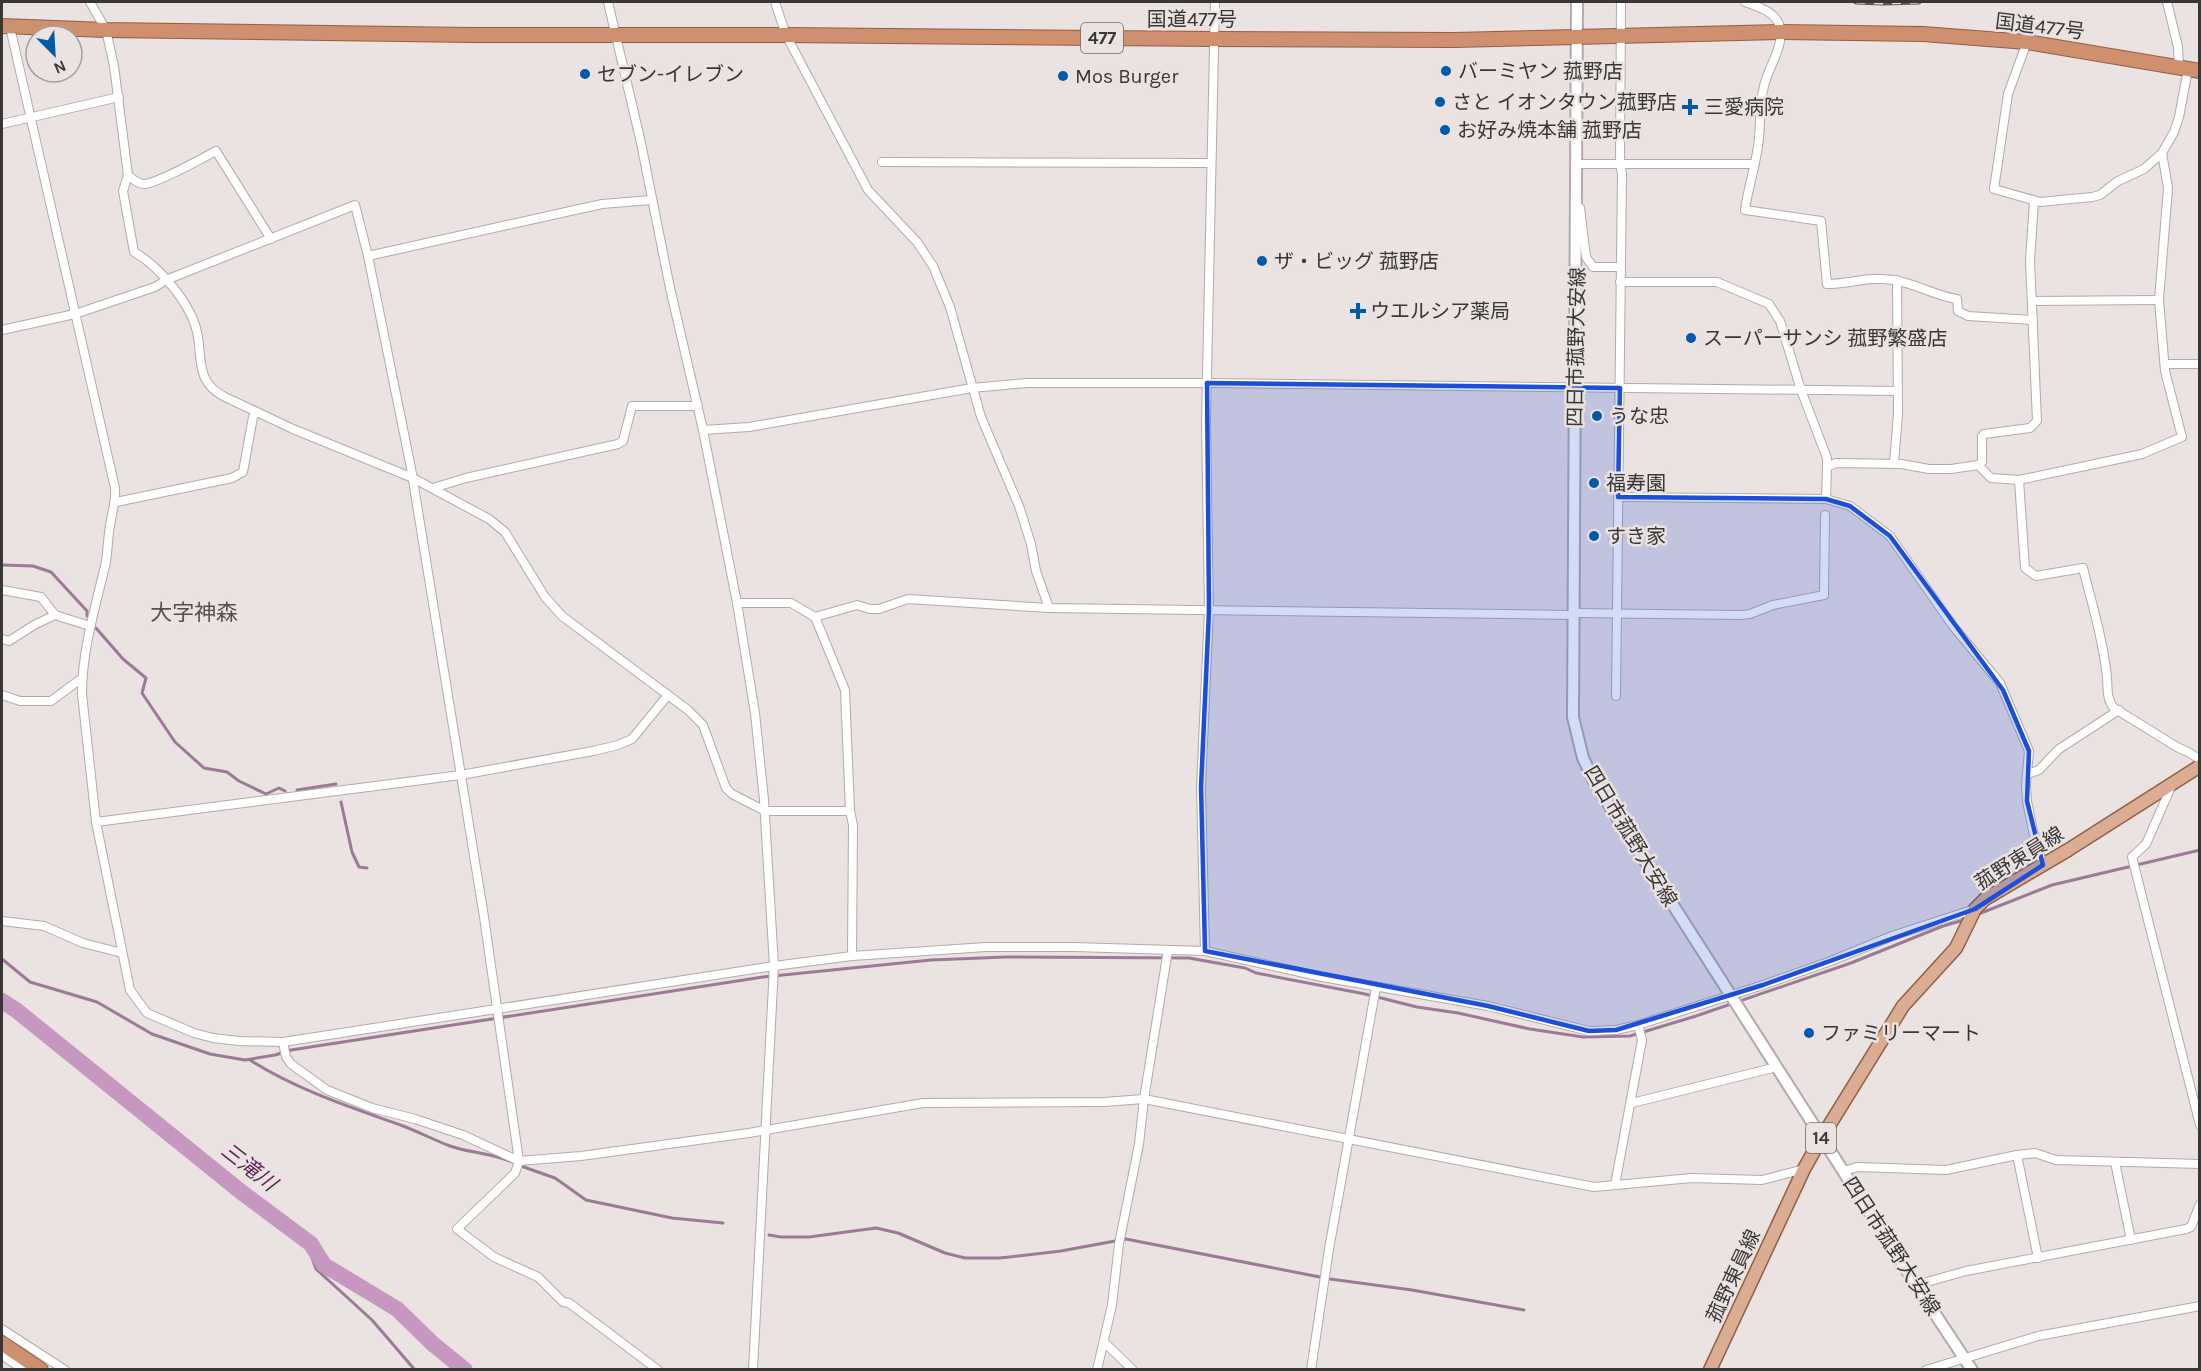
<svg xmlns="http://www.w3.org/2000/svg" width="2201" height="1371" viewBox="0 0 2201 1371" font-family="Karla,'Noto Sans JP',sans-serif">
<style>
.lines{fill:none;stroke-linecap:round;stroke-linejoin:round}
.stream{stroke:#9c7a97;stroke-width:3}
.river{stroke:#c697c0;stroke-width:16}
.minor-casing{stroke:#b2aaa9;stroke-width:10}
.secondary-casing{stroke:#b2aaa9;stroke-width:14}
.primary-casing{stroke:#915e42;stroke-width:15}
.trunk-casing{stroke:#915e42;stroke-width:16}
.minor{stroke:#fff;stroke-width:8}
.secondary{stroke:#fff;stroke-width:10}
.primary{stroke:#daac92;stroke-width:12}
.trunk{stroke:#ce906e;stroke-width:14}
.rail-casing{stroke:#5b5757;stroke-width:5}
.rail{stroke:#ebe2e2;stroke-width:3;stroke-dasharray:9;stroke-linecap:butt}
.marked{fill:#1d4ed8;fill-opacity:0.2;stroke:#1d4ed8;stroke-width:4.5;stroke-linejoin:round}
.poi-dot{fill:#005aa8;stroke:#ebe2e2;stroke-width:2}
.labels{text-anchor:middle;stroke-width:5;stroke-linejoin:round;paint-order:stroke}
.shield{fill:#ebe2e2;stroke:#6e6a6a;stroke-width:1.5}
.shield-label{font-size:18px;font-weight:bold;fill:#393636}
.street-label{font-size:20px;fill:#393636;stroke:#ebe2e2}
.poi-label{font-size:20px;fill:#393636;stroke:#ebe2e2;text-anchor:start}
.water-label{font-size:21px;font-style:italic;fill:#5e2559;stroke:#ebe2e2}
.quarter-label{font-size:22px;fill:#564f4e;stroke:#ebe2e2}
</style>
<rect width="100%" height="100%" fill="#ebe2e2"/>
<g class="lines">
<!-- stream -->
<g class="stream">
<path d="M 2,565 L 33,566 L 51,572 L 87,611 L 87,616"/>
<path d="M 96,628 L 123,659 L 146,678 L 142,693 L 175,742 L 204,768 L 227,772 L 239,781 L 266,794 L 279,788 L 285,791"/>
<path d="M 297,790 L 336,784"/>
<path d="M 341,802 L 352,852 L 359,867 L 367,868"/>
<path d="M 1976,915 L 2052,885 L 2200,850"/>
<path d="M 2,959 L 30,982 L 97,1002 L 152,1034 L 210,1054 L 245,1060 L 275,1055 L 291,1050 L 763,977 L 931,960 L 1006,957 L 1189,958 L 1245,968 L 1256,973 L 1365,994 L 1417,1007 L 1458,1013 L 1530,1029 L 1583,1037 L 1630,1036 L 1696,1016 L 1851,963 L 1943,926 L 1964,920"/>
<path d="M 250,1060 C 297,1090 350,1107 403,1126 C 419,1132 434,1140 450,1146 C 470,1153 492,1153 512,1162"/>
<path d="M 518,1165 L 555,1178 L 586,1200 L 672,1218 L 723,1223"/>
<path d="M 769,1235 L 781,1237 L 809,1237 L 876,1228 L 898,1233 L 945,1253 L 965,1258 L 1000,1258 L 1061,1251 L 1126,1239 L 1330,1279 L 1412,1290 L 1524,1310"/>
<path d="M 311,1244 L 312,1258 L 316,1269 L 372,1320 L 415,1370"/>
</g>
<!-- river -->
<path class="river" d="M 2,1001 L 16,1010 L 240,1191 L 311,1244 L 324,1265 L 397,1309 L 433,1344 L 465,1370"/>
<defs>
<g id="minor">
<path d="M 90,2 L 106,30 L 114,66 L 128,175 L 123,191 L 134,252 C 159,266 191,304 197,332 C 203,360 195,382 225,397 L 293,429 L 413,478 L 489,519 L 505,532 L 545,597 L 562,616 L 688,710 L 703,725 L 726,788 L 732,794 L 765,811 L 850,811 L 853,825 L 852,956"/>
<path d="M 608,2 L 641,143 L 670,288 L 703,430 L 737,603 L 755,713 L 764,800 L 774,966 L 753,1370"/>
<path d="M 775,2 L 786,35 L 868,190 L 917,242 L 933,266 L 950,307 L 981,417 L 1019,506 L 1031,544 L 1036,571 L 1049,608"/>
<path d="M 1745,2 C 1759,7 1777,12 1780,28 C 1784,47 1768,68 1764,86 C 1759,105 1761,126 1758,146 C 1755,168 1748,188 1745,210 L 1821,221 L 1827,284 C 1849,284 1870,276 1893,280 C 1915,283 1935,296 1957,299 L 1958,311 L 1968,316 L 2033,320"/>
<path d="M 2167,2 L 2178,47 L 2179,67"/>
<path d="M 10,27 L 115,488 C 116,500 113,508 111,520 C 108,534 108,548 106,562 C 96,605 82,649 82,694 L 96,822 L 130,990 L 147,1013 L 194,1033 L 213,1038 L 239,1041 L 283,1042 L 774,966 L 852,956 L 986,947 L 1074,947 L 1205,951 L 1322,977 L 1488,1006 L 1589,1031 L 1616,1030 L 1638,1025 L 1763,985 L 1831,961 L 1892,936 L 1975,909"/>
<path d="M 2027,42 L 2008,94 L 1994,189 L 2040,202 L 2092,197 L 2100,195 L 2118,181 L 2144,169 L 2162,153 L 2174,132 L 2179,117 L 2188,69"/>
<path d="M 2,124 L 119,97"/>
<path d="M 882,162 L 1210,163"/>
<path d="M 1578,164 L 1754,164"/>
<path d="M 128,175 C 133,179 137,184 145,184 C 160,182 201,159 216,151 L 271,239"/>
<path d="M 1580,208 L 1586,257 L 1593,267 L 1620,267"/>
<path d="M 368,256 L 602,204 L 651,200"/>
<path d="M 1620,282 L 1717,282 L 1769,304 L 1780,321 L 1801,390 L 1827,458 L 1827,467"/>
<path d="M 2032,301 L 2159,300"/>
<path d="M 2,330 L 75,314 L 155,287 L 166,280 L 355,205 L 368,256 L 411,468 L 484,917 L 519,1161 L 515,1173 L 457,1229 L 494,1257 L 538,1277 L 563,1302 L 569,1303 L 658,1370"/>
<path d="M 2165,364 L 2200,364"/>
<path d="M 703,430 L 749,427 L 972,388 L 1027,383 L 1207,383 L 1898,391"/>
<path d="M 1894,463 L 1898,414 L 1897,280"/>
<path d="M 1978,465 L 1982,462 L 1982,436 L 1984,434 L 2030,428 L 2037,421 L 2030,261 L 2034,201"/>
<path d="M 2019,480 L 2025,568 L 2036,576 L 2083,568 C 2092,604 2103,640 2107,677 C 2108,688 2106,699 2114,708 L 2177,747 L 2190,753 L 2200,760"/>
<path d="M 433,488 L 466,478 L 618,444 L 623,441 L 632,406 L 698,406"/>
<path d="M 1618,497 L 1826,499 L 1850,506 L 1890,536 L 1953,626 L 2000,683 L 2029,751 L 2026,785 L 2027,801 L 2033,831 L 2043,865"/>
<path d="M 1826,499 L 1827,467 L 1836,463 L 1901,464 L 1929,469 L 1951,469 L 1978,465 L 1991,478 L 2019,480 L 2142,454 L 2182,437 L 2165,371 L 2159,300 L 2168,188 L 2162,153"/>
<path d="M 116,502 L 232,478 L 243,472 L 253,417 L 256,412"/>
<path d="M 2,590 L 41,597 L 55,615 L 90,626"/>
<path d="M 737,603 L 791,603 L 815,617 L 857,605 L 870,609 L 879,609 L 908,599 L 1049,608 L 1573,615"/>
<path d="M 1573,613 L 1742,615 L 1750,614 L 1773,605 L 1824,595 L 1825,515"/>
<path d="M 815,617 L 845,690 L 850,811"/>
<path d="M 2,639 L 9,641 L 34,625 L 55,615"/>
<path d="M 2,695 L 20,701 L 51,701 L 82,678"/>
<path d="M 1616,696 L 1622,174 L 1620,164 L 1621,2"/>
<path d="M 2028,774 L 2039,770 L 2059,749 L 2119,710"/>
<path d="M 2171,787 L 2146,844 L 2132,857 L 2200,1125"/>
<path d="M 96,822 L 461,775 L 593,751 L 618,745 L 632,739 L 668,695"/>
<path d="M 2,921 L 44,926 L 83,943 L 122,953"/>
<path d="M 1205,951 L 1201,787 L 1209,610 L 1206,422 L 1215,2"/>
<path d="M 283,1042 L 286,1057 L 291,1064 L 327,1090 L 372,1108 L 415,1119 L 463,1135 L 519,1161 L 581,1156 L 749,1133 L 923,1103 L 1104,1102 L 1144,1099 L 1594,1187 L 1692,1178 L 1762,1180 L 1804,1169"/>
<path d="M 1632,1103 L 1777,1067"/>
<path d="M 2017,1155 L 2038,1258"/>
<path d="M 2115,1162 L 2131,1240"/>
<path d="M 1844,1171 L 1857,1167 L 1946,1170 L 2017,1155 L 2035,1153 L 2056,1160 L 2200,1164"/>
<path d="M 1615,1185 L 1642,1040 L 1638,1025"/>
<path d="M 1916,1285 L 1966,1271 L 2186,1229 L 2191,1227 L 2200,1204"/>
<path d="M 2,1329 L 65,1370"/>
<path d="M 1105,1343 L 1133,1370"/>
<path d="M 2,1355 L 24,1370"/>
<path d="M 1097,1370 L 1112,1305 L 1119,1244 L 1139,1144 L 1144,1099 L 1168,950"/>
<path d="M 1311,1370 L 1329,1249 L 1376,987"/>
<path d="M 1926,1370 L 2038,1336 L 2200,1306"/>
</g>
<path id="secondary" d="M 1577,2 L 1573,717 L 1583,758 L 1595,783 L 1916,1285 L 1972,1370"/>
<path id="primary" d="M 1710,1370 L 1804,1169 L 1822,1137 L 1903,1006 L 1956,948 L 1975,909 L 1985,899 L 2068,850 L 2200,766"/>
<g id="trunk">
<path d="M 2,26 L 106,30 L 472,35 L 786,35 L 1214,39 L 1454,40 L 1781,32 L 1923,34 L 2027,42 L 2200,71"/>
<path d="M 2,1343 L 41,1370"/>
</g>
</defs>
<!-- minor casing -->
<use href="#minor" class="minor-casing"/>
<!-- secondary casing -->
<use href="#secondary" class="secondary-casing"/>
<!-- primary casing -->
<use href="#primary" class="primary-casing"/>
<!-- trunk casing -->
<use href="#trunk" class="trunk-casing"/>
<!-- minor -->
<use href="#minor" class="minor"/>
<!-- secondary -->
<use href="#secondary" class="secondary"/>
<!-- primary -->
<use href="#primary" class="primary"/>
<!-- trunk -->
<use href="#trunk" class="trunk"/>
<defs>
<path id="rail" d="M 1856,2 L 1882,3 L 1919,2"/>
</defs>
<!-- rail casing -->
<use href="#rail" class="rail-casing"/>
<!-- rail -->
<use href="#rail" class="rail"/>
</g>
<!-- marked area -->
<path class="marked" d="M 1207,383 L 1620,388 L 1618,497 L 1826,499 L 1850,506 L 1890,536 L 2003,690 L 2029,751 L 2027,801 L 2043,865 L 1975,909 L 1763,985 L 1616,1030 L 1589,1031 L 1488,1006 L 1205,951 L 1201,787 L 1209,610 Z"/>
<!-- markers -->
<g class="poi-dot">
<circle cx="1446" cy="71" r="6"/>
<circle cx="585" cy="74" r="6"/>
<circle cx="1063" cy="76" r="6"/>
<circle cx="1440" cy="102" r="6"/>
<path d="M1687 98h6v6h6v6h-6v6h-6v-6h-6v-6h6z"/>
<circle cx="1445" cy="130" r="6"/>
<circle cx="1262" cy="261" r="6"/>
<path d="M1355 302h6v6h6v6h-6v6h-6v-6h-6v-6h6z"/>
<circle cx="1691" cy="338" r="6"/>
<circle cx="1597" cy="416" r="6"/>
<circle cx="1594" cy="483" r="6"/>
<circle cx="1594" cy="536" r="6"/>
<circle cx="1809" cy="1033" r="6"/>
</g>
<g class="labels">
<!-- shield labels -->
<g class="shield">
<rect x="1081" y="23" width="42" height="30" rx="4.5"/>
<rect x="1806" y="1123" width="30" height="30" rx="4.5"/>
</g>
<g class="shield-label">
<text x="1102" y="44">477</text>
<text x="1821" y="1144">14</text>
</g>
<!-- street labels -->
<g class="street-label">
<text x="1192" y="26">国道477号</text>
<text transform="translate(2040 26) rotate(7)" y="7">国道477号</text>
<text transform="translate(1576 347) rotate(-89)" y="7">四日市菰野大安線</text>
<text transform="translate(1631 836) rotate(59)" y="7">四日市菰野大安線</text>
<text transform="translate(2019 858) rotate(-32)" y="7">菰野東員線</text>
<text transform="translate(1892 1246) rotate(57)" y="7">四日市菰野大安線</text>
<text transform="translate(1733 1276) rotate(-65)" y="7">菰野東員線</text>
</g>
<!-- poi labels -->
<g class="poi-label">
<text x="1458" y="78">バーミヤン 菰野店</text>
<text x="597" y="81">セブン-イレブン</text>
<text x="1075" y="83">Mos Burger</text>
<text x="1452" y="109">さと イオンタウン菰野店</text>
<text x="1704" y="114">三愛病院</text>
<text x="1457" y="137">お好み焼本舗 菰野店</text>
<text x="1274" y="268">ザ・ビッグ 菰野店</text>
<text x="1370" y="318">ウエルシア薬局</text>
<text x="1703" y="345">スーパーサンシ 菰野繁盛店</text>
<text x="1609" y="423">うな忠</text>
<text x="1606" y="490">福寿園</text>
<text x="1606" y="543">すき家</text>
<text x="1821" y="1040">ファミリーマート</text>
</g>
<!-- water labels -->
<g class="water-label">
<text transform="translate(249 1167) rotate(38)" y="7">三滝川</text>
</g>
<!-- quarter labels -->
<g class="quarter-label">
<text x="194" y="620">大字神森</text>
</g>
</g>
<!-- border -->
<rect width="2201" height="1371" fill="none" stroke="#393636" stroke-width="6"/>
<!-- north arrow -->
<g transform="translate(54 54) rotate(156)"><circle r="28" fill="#ebe2e2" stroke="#a49d9d" stroke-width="1.5"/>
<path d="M0-4.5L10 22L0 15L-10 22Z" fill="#005aa8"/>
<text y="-9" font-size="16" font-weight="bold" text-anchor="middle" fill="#393636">N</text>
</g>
</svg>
